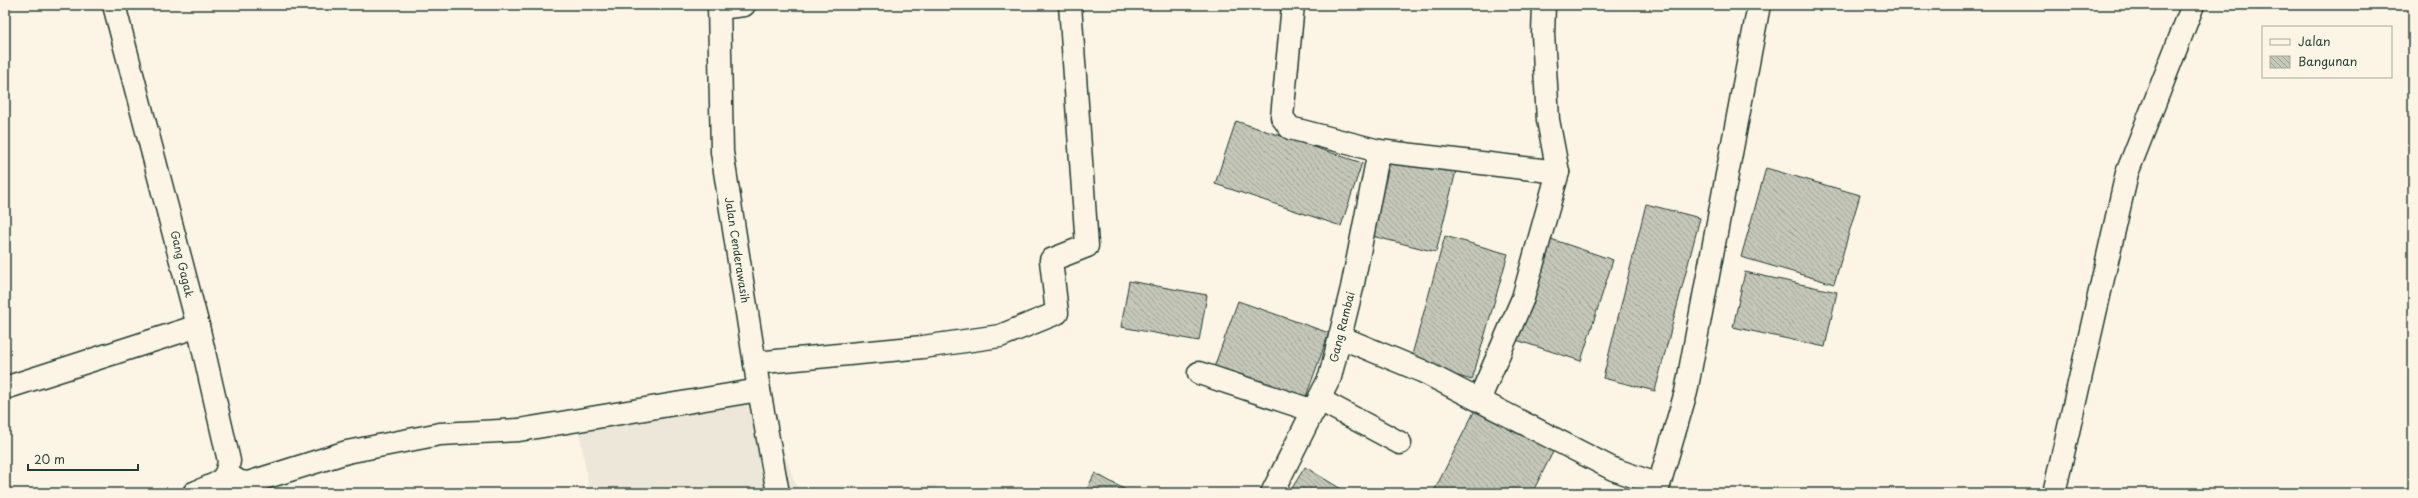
<svg xmlns="http://www.w3.org/2000/svg" width="2418" height="498" viewBox="0 0 2418 498" font-family="'Playpen Sans',sans-serif">
<style>
.built{fill:#ece7d8}
.building{fill:url(#building-back-hatch);stroke:#1f3d34}
.lines{fill:none;stroke-linecap:round;stroke-linejoin:round}
.street-casing{stroke:#1f3d34;stroke-width:25}
.street{stroke:#fcf5e5;stroke-width:22}
.labels{text-anchor:middle;stroke-width:3.5;stroke-linejoin:round;paint-order:stroke}
.street-label{font-size:11px;fill:#1f3d34;stroke:#fcf5e5}
</style>
<defs>
<pattern id="building-back-hatch" width="6" height="6" patternUnits="userSpaceOnUse"><rect width="6" height="6" fill="#c5c7b9"/><path d="M-1 5l2 2M0 0l6 6M5-1l2 2" fill="none" stroke="#9fa397"/></pattern>
</defs>
<rect width="100%" height="100%" fill="#fcf5e5"/>
<filter id="ink" filterUnits="userSpaceOnUse"><feTurbulence type="fractalNoise" baseFrequency=".025" numOctaves="2"/><feDisplacementMap in="SourceGraphic" scale="8" xChannelSelector="R" yChannelSelector="G"/><feConvolveMatrix kernelMatrix="1 2 1 2 8 2 1 2 1" color-interpolation-filters="sRGB"/></filter>
<g filter="url(#ink)">
<!-- built -->
<g class="built">
<path d="M 758,384 L 799,493 L 590,493 L 575,409 Z"/>
<path d="M 936,485 L 937,493 L 812,493 Z"/>
</g>
<!-- building -->
<g class="building">
<path d="M 1236,121 L 1362,163 L 1341,226 L 1215,184 Z"/>
<path d="M 1392,154 L 1456,171 L 1436,252 L 1372,236 Z"/>
<path d="M 1766,168 L 1860,195 L 1834,284 L 1741,257 Z"/>
<path d="M 1646,204 L 1700,218 L 1655,391 L 1603,378 Z"/>
<path d="M 1445,236 L 1508,254 L 1472,380 L 1410,362 Z"/>
<path d="M 1548,238 L 1613,260 L 1581,361 L 1516,340 Z"/>
<path d="M 1745,272 L 1837,292 L 1825,347 L 1733,327 Z"/>
<path d="M 1129,281 L 1207,295 L 1199,341 L 1121,327 Z"/>
<path d="M 1238,301 L 1329,333 L 1304,402 L 1213,370 Z"/>
<path d="M 1477,406 L 1556,446 L 1532,493 L 1433,493 Z"/>
<path d="M 1305,467 L 1346,492 L 1345,493 L 1289,493 Z"/>
<path d="M 1095,473 L 1131,493 L 1085,493 Z"/>
</g>
<g class="lines">
<defs>
<g id="street">
<path d="M 719,5 L 722,152 L 759,390 L 778,493"/>
<path d="M 1293,5 L 1282,117 L 1290,128 L 1379,151 L 1558,172"/>
<path d="M 719,8 L 744,5"/>
<path d="M 1340,337 L 1422,371 L 1613,469 L 1659,485 L 1686,392 L 1759,5"/>
<path d="M 755,363 L 923,347 L 1000,336 L 1057,313 L 1051,260 L 1087,246 L 1070,5"/>
<path d="M 1199,373 L 1314,411"/>
<path d="M 5,388 L 198,326 L 114,5"/>
<path d="M 1320,400 L 1400,443"/>
<path d="M 1479,400 L 1523,298 L 1558,172 L 1548,120 L 1543,34 L 1544,5"/>
<path d="M 227,474 L 240,482 L 248,483 L 347,452 L 440,434 L 519,430 L 759,390"/>
<path d="M 194,493 C 214,484 226,485 229,461 L 198,326"/>
<path d="M 1272,493 L 1330,377 L 1352,288 L 1379,151"/>
<path d="M 2054,493 L 2127,173 L 2193,5"/>
</g>
</defs>
<!-- street casing -->
<use href="#street" class="street-casing"/>
<!-- street -->
<use href="#street" class="street"/>
</g>
</g>
<g class="labels">
<!-- street labels -->
<g class="street-label">
<text transform="translate(737 250) rotate(81)" y="4">Jalan Cenderawasih</text>
<text transform="translate(182 264) rotate(77)" y="4">Gang Gagak</text>
<text transform="translate(1342 327) rotate(-76)" y="4">Gang Rambai</text>
</g>
</g>
<!-- margin -->
<rect width="2418" height="498" fill="none" stroke="#fcf5e5" stroke-width="20"/>
<rect x="10" y="10" width="2398" height="478" fill="none" stroke="#1f3d34" stroke-width="1.5" filter="url(#ink)"/>
<!-- legend -->
<rect x="2262" y="26" width="130" height="52" fill="#fcf5e5" stroke="#a4ab9e"/>
<rect x="2270" y="39" width="20" height="6" fill="#fcf5e5" stroke="#a4ab9e"/>
<text x="2298" y="46" font-size="12" fill="#1f3d34">Jalan</text>
<rect x="2270" y="56" width="20" height="12" fill="url(#building-back-hatch)" stroke="#a4ab9e"/>
<text x="2298" y="66" font-size="12" fill="#1f3d34">Bangunan</text>
<!-- scale -->
<path d="M28 464v6h110v-6" fill="none" stroke="#1f3d34" stroke-width="2"/>
<text x="34" y="464" font-size="12" fill="#1f3d34" stroke="#fcf5e5" stroke-width="3" paint-order="stroke">20 m</text>
</svg>
